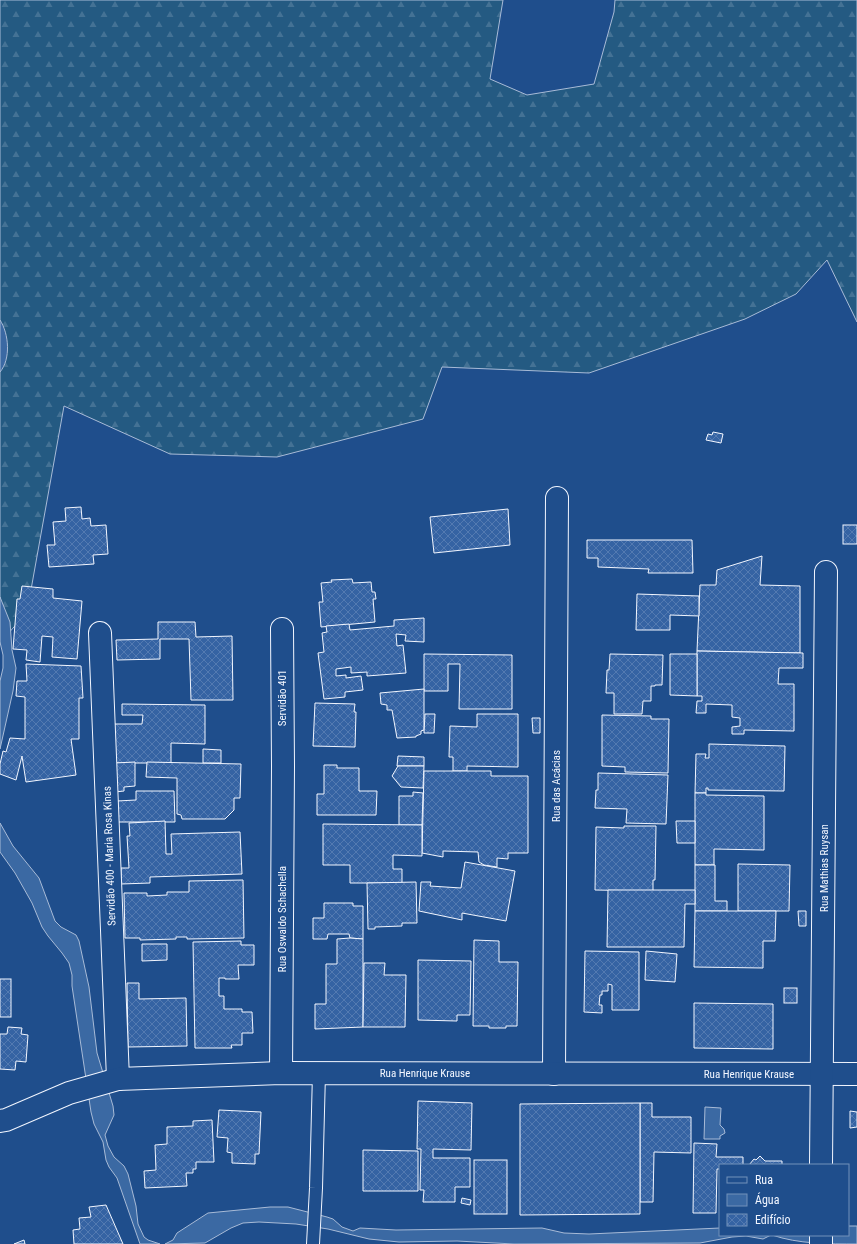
<svg xmlns="http://www.w3.org/2000/svg" width="857" height="1244" viewBox="0 0 857 1244" font-family="'Roboto Condensed',sans-serif">
<style>
.forest{fill:url(#forest-firs);stroke:#a8bbd7}
.water{fill:#3b69a3;stroke:#a8bbd7}
.building{fill:url(#building-cross-hatch);stroke:#f2f6ff}
.lines{fill:none;stroke-linecap:round;stroke-linejoin:round}
.service-casing{stroke:#f2f6ff;stroke-width:14}
.minor-casing{stroke:#f2f6ff;stroke-width:24}
.service{stroke:#1f4e8c;stroke-width:12}
.minor{stroke:#1f4e8c;stroke-width:22}
.labels{text-anchor:middle;stroke-width:3;stroke-linejoin:round;paint-order:stroke}
.street-label{font-size:11px;fill:#f2f6ff;stroke:#1f4e8c}
</style>
<defs>
<pattern id="forest-firs" width="22" height="20" patternUnits="userSpaceOnUse"><rect width="22" height="20" fill="#245a82"/><path d="M5 1l3.5 6h-7zM16 11l3.5 6h-7z" fill="#447295"/></pattern>
<pattern id="building-cross-hatch" width="8" height="8" patternUnits="userSpaceOnUse"><rect width="8" height="8" fill="#3563a3"/><path d="M0 0l8 8M0 8l8-8" fill="none" stroke="#537ab1"/></pattern>
</defs>
<rect width="100%" height="100%" fill="#1f4e8c"/>
<!-- forest -->
<path class="forest" d="M 0,0 L 503,0 L 490,79 L 527,95 L 594,84 L 614,12 L 615,0 L 857,0 L 857,322 L 827,260 L 796,294 L 745,319 L 589,373 L 442,367 L 423,419 L 277,457 L 170,454 L 64,406 L 27,612 L 0,643 Z"/>
<!-- water -->
<g class="water">
<path d="M 0,320 C 9,334 11,359 0,372 Z"/>
<path d="M 0,597 L 10,622 L 12,650 L 16,668 L 13,691 L 0,749 L 0,681 L 3,668 L 3,655 L 0,642 Z"/>
<path d="M 0,823 L 13,846 L 39,878 L 55,921 L 61,927 L 76,935 L 79,941 L 89,987 L 97,1053 L 113,1106 L 114,1115 L 105,1135 L 108,1146 L 114,1157 L 124,1166 L 128,1174 L 136,1206 L 138,1224 L 144,1237 L 148,1240 L 160,1244 L 140,1244 L 117,1178 L 109,1167 L 106,1160 L 103,1142 L 94,1124 L 91,1112 L 72,986 L 72,975 L 69,963 L 62,953 L 48,936 L 42,927 L 32,903 L 15,873 L 0,852 Z"/>
<path d="M 705,1107 L 721,1108 L 720,1125 L 724,1129 L 725,1133 L 720,1136 L 720,1139 L 704,1139 Z"/>
<path d="M 270,1207 L 288,1207 L 327,1217 L 333,1219 L 342,1227 L 353,1231 L 360,1228 L 396,1230 L 542,1228 L 564,1233 L 589,1234 L 720,1228 L 720,1235 L 771,1235 L 763,1239 L 746,1236 L 732,1237 L 700,1243 L 514,1244 L 457,1241 L 399,1242 L 369,1239 L 328,1229 L 296,1224 L 259,1222 L 243,1223 L 231,1228 L 205,1243 L 165,1244 L 173,1240 L 177,1233 L 208,1213 Z"/>
<path d="M 848,1226 L 857,1226 L 857,1244 C 829,1244 798,1244 772,1235 L 848,1235 Z"/>
</g>
<!-- building -->
<g class="building">
<path d="M 713,432 L 723,434 L 721,443 L 706,440 L 708,434 L 712,435 Z"/>
<path d="M 81,507 L 82,519 L 90,518 L 91,526 L 106,525 L 108,554 L 93,555 L 94,564 L 49,567 L 47,545 L 55,545 L 53,522 L 66,521 L 65,508 Z"/>
<path d="M 508,509 L 510,545 L 434,553 L 430,517 Z"/>
<rect x="843" y="525" width="14" height="19"/>
<path d="M 587,540 L 692,540 L 693,573 L 648,573 L 649,569 L 598,567 L 598,558 L 587,558 Z"/>
<path d="M 762,556 L 760,585 L 800,586 L 800,653 L 697,651 L 700,585 L 716,585 L 717,570 Z"/>
<path d="M 352,579 L 353,583 L 371,582 L 372,592 L 375,592 L 376,599 L 373,599 L 375,622 L 321,627 L 319,602 L 323,602 L 321,583 L 332,582 L 331,580 Z"/>
<path d="M 22,586 L 53,589 L 53,598 L 82,601 L 77,659 L 52,657 L 53,637 L 42,636 L 40,662 L 26,660 L 27,650 L 13,649 L 17,599 L 20,599 Z"/>
<path d="M 637,594 L 699,596 L 699,616 L 670,615 L 670,630 L 636,630 Z"/>
<path d="M 424,618 L 424,642 L 405,641 L 406,635 L 396,634 L 397,646 L 403,645 L 406,673 L 367,676 L 367,672 L 351,673 L 351,667 L 336,669 L 336,676 L 346,675 L 346,678 L 361,676 L 363,690 L 345,692 L 345,697 L 324,699 L 318,653 L 324,652 L 322,633 L 327,632 L 326,626 L 349,624 L 350,630 L 394,626 L 394,620 Z"/>
<path d="M 158,622 L 195,622 L 196,637 L 232,636 L 233,700 L 191,700 L 189,639 L 160,639 L 160,659 L 117,660 L 116,640 L 158,639 Z"/>
<path d="M 697,651 L 803,653 L 803,668 L 779,668 L 778,684 L 794,684 L 794,731 L 744,730 L 744,734 L 732,734 L 732,727 L 740,726 L 740,718 L 732,717 L 732,705 L 706,704 L 706,713 L 696,713 L 697,701 L 702,701 L 702,696 L 697,696 Z"/>
<path d="M 424,654 L 512,655 L 512,709 L 459,709 L 460,664 L 448,664 L 448,691 L 424,691 Z"/>
<path d="M 610,654 L 663,655 L 662,685 L 655,685 L 655,686 L 651,686 L 651,701 L 643,701 L 642,714 L 614,714 L 614,693 L 606,693 L 607,670 L 609,670 Z"/>
<path d="M 670,654 L 697,654 L 697,696 L 670,695 Z"/>
<path d="M 26,664 L 81,666 L 83,698 L 79,698 L 79,739 L 71,739 L 76,775 L 26,782 L 22,756 L 16,780 L 0,774 L 0,764 L 3,751 L 6,752 L 10,738 L 25,739 L 25,697 L 16,696 L 17,681 L 27,681 Z"/>
<path d="M 424,689 L 424,730 L 421,731 L 421,734 L 416,736 L 416,737 L 397,738 L 392,710 L 387,710 L 387,705 L 381,704 L 380,693 Z"/>
<path d="M 315,703 L 355,704 L 354,712 L 356,712 L 355,747 L 313,746 Z"/>
<path d="M 122,704 L 205,705 L 205,744 L 171,743 L 171,763 L 114,763 L 114,724 L 142,724 L 143,715 L 122,715 Z"/>
<path d="M 425,714 L 435,714 L 434,733 L 424,733 Z"/>
<path d="M 477,714 L 518,714 L 518,767 L 467,766 L 467,771 L 453,771 L 453,757 L 449,757 L 450,726 L 477,727 Z"/>
<path d="M 602,715 L 651,716 L 651,719 L 669,719 L 668,773 L 625,772 L 625,767 L 602,766 Z"/>
<path d="M 532,718 L 540,718 L 540,733 L 533,733 Z"/>
<path d="M 709,744 L 785,746 L 784,791 L 708,790 L 708,788 L 706,788 L 706,793 L 695,793 L 696,754 L 706,754 L 705,758 L 709,758 Z"/>
<path d="M 203,749 L 221,750 L 221,763 L 203,763 Z"/>
<path d="M 398,756 L 424,757 L 424,766 L 397,766 Z"/>
<path d="M 135,762 L 135,786 L 124,787 L 124,791 L 115,792 L 114,763 Z"/>
<path d="M 147,762 L 241,764 L 240,798 L 234,798 L 234,810 L 225,819 L 182,819 L 181,815 L 177,814 L 177,778 L 146,777 Z"/>
<path d="M 324,765 L 337,765 L 337,768 L 359,768 L 359,791 L 377,791 L 376,815 L 317,815 L 317,794 L 324,794 Z"/>
<path d="M 398,766 L 424,766 L 423,788 L 401,787 L 392,776 Z"/>
<path d="M 424,771 L 491,771 L 491,776 L 528,776 L 528,853 L 508,853 L 508,859 L 497,858 L 497,867 L 484,865 L 479,862 L 478,852 L 443,851 L 443,857 L 422,853 Z"/>
<path d="M 598,773 L 668,775 L 666,824 L 626,823 L 627,809 L 595,808 L 596,790 L 598,790 Z"/>
<path d="M 136,791 L 174,791 L 175,822 L 118,822 L 117,801 L 136,800 Z"/>
<path d="M 413,792 L 423,793 L 422,825 L 399,825 L 399,796 L 413,796 Z"/>
<path d="M 695,793 L 706,793 L 706,795 L 764,796 L 764,850 L 714,849 L 714,865 L 695,865 Z"/>
<path d="M 165,821 L 166,854 L 172,854 L 171,834 L 240,832 L 242,874 L 150,877 L 150,883 L 121,884 L 121,868 L 129,868 L 127,836 L 130,836 L 129,823 Z"/>
<path d="M 676,821 L 695,821 L 695,843 L 677,843 Z"/>
<path d="M 323,824 L 422,825 L 422,856 L 393,855 L 393,869 L 402,869 L 402,883 L 350,883 L 350,865 L 323,865 Z"/>
<path d="M 624,826 L 656,826 L 655,880 L 653,880 L 653,891 L 595,890 L 596,827 L 624,828 Z"/>
<path d="M 465,862 L 515,871 L 506,921 L 462,913 L 462,920 L 419,911 L 421,882 L 431,882 L 430,886 L 461,888 Z"/>
<path d="M 738,864 L 790,865 L 789,911 L 738,911 Z"/>
<path d="M 695,865 L 715,865 L 715,901 L 727,901 L 727,911 L 695,911 Z"/>
<path d="M 243,880 L 244,938 L 187,939 L 187,937 L 176,937 L 176,939 L 140,940 L 140,938 L 125,938 L 124,893 L 147,893 L 147,896 L 167,895 L 167,892 L 189,892 L 189,881 Z"/>
<path d="M 416,882 L 417,923 L 402,923 L 402,926 L 375,927 L 375,929 L 368,929 L 367,883 Z"/>
<path d="M 608,890 L 695,890 L 695,904 L 685,904 L 684,947 L 607,947 Z"/>
<path d="M 324,903 L 353,903 L 353,906 L 363,906 L 363,939 L 350,938 L 349,934 L 328,934 L 327,939 L 313,939 L 313,918 L 324,918 Z"/>
<path d="M 695,911 L 776,911 L 775,941 L 763,941 L 763,968 L 694,967 Z"/>
<path d="M 798,911 L 806,911 L 806,926 L 799,926 Z"/>
<path d="M 350,938 L 363,939 L 363,1027 L 315,1029 L 315,1004 L 326,1004 L 326,964 L 337,964 L 337,939 Z"/>
<path d="M 474,940 L 499,941 L 499,962 L 518,962 L 517,1026 L 506,1026 L 506,1028 L 489,1028 L 489,1026 L 473,1026 Z"/>
<path d="M 241,941 L 241,945 L 254,945 L 254,965 L 238,965 L 239,979 L 225,979 L 225,978 L 219,978 L 219,996 L 224,996 L 224,1009 L 242,1009 L 242,1012 L 252,1012 L 253,1033 L 242,1033 L 242,1045 L 231,1045 L 232,1048 L 195,1048 L 193,942 Z"/>
<path d="M 142,944 L 167,944 L 167,960 L 142,961 Z"/>
<path d="M 585,951 L 639,952 L 639,1010 L 612,1010 L 612,985 L 608,984 L 608,991 L 602,991 L 602,995 L 600,995 L 599,1005 L 602,1005 L 602,1013 L 584,1012 Z"/>
<path d="M 646,951 L 677,954 L 675,982 L 645,980 Z"/>
<path d="M 418,960 L 471,961 L 470,1015 L 457,1015 L 457,1021 L 418,1020 Z"/>
<path d="M 364,963 L 385,963 L 384,975 L 406,975 L 405,1027 L 363,1027 Z"/>
<rect x="0" y="979" width="11" height="38"/>
<path d="M 127,983 L 139,983 L 139,999 L 186,998 L 187,1046 L 128,1047 Z"/>
<rect x="784" y="988" width="13" height="15"/>
<path d="M 694,1003 L 773,1004 L 773,1049 L 694,1048 Z"/>
<path d="M 8,1027 L 22,1028 L 21,1034 L 28,1035 L 26,1062 L 16,1061 L 15,1070 L 0,1069 L 0,1034 L 7,1034 Z"/>
<path d="M 418,1101 L 472,1103 L 471,1150 L 433,1149 L 433,1158 L 470,1158 L 470,1187 L 455,1187 L 455,1202 L 423,1202 L 424,1190 L 420,1190 L 421,1149 L 417,1149 Z"/>
<path d="M 640,1103 L 652,1103 L 652,1117 L 691,1117 L 691,1153 L 654,1152 L 653,1202 L 640,1202 Z"/>
<path d="M 640,1103 L 640,1214 L 520,1215 L 520,1104 Z"/>
<path d="M 219,1110 L 261,1112 L 259,1154 L 255,1154 L 255,1164 L 232,1163 L 232,1153 L 227,1152 L 228,1138 L 217,1137 Z"/>
<path d="M 850,1111 L 857,1112 L 857,1127 L 850,1128 Z"/>
<path d="M 212,1120 L 214,1162 L 196,1162 L 196,1169 L 193,1169 L 193,1173 L 186,1173 L 187,1186 L 145,1188 L 144,1171 L 156,1170 L 155,1145 L 167,1144 L 167,1127 L 193,1126 L 193,1121 Z"/>
<path d="M 694,1143 L 717,1144 L 716,1157 L 743,1157 L 743,1165 L 720,1165 L 720,1169 L 717,1169 L 716,1213 L 693,1213 Z"/>
<path d="M 363,1150 L 418,1151 L 418,1191 L 363,1191 Z"/>
<path d="M 760,1156 L 765,1161 L 782,1161 L 782,1165 L 749,1165 L 754,1159 L 756,1160 Z"/>
<rect x="474" y="1160" width="33" height="54"/>
<path d="M 462,1198 L 471,1200 L 470,1205 L 461,1203 Z"/>
<path d="M 106,1205 L 123,1244 L 74,1244 L 73,1230 L 80,1229 L 79,1218 L 91,1217 L 89,1207 Z"/>
<path d="M 24,1240 L 25,1244 L 14,1244 Z"/>
</g>
<g class="lines">
<defs>
<path id="service" d="M 313,1244 L 316,1188 L 319,1073"/>
<g id="minor">
<path d="M 100,633 L 118,1079"/>
<path d="M 281,1073 L 283,766 L 282,629"/>
<path d="M 554,1074 L 557,498"/>
<path d="M 0,1121 L 6,1120 L 69,1093 L 118,1079 L 281,1073 L 857,1074"/>
<path d="M 821,1165 L 826,572"/>
<path d="M 821,1235 L 821,1244"/>
</g>
</defs>
<!-- service casing -->
<use href="#service" class="service-casing"/>
<!-- minor casing -->
<use href="#minor" class="minor-casing"/>
<!-- service -->
<use href="#service" class="service"/>
<!-- minor -->
<use href="#minor" class="minor"/>
</g>
<g class="labels">
<!-- street labels -->
<g class="street-label">
<text transform="translate(282 698) rotate(-90)" y="4">Servidão 401</text>
<text transform="translate(556 786) rotate(-90)" y="4">Rua das Acácias</text>
<text transform="translate(109 856) rotate(-92)" y="4">Servidão 400 - Maria Rosa Kinas</text>
<text transform="translate(824 868) rotate(-90)" y="4">Rua Mathias Ruysan</text>
<text transform="translate(282 919) rotate(-90)" y="4">Rua Oswaldo Schachella</text>
<text x="425" y="1077">Rua Henrique Krause</text>
<text x="749" y="1078">Rua Henrique Krause</text>
</g>
</g>
<!-- legend -->
<rect x="719" y="1164" width="130" height="72" fill="#1f4e8c" stroke="#7391ba"/>
<rect x="727" y="1177" width="20" height="6" fill="#1f4e8c" stroke="#7391ba"/>
<text x="755" y="1184" font-size="12" fill="#f2f6ff">Rua</text>
<rect x="727" y="1194" width="20" height="12" fill="#3b69a3" stroke="#7391ba"/>
<text x="755" y="1204" font-size="12" fill="#f2f6ff">Água</text>
<rect x="727" y="1214" width="20" height="12" fill="url(#building-cross-hatch)" stroke="#7391ba"/>
<text x="755" y="1224" font-size="12" fill="#f2f6ff">Edifício</text>
</svg>
